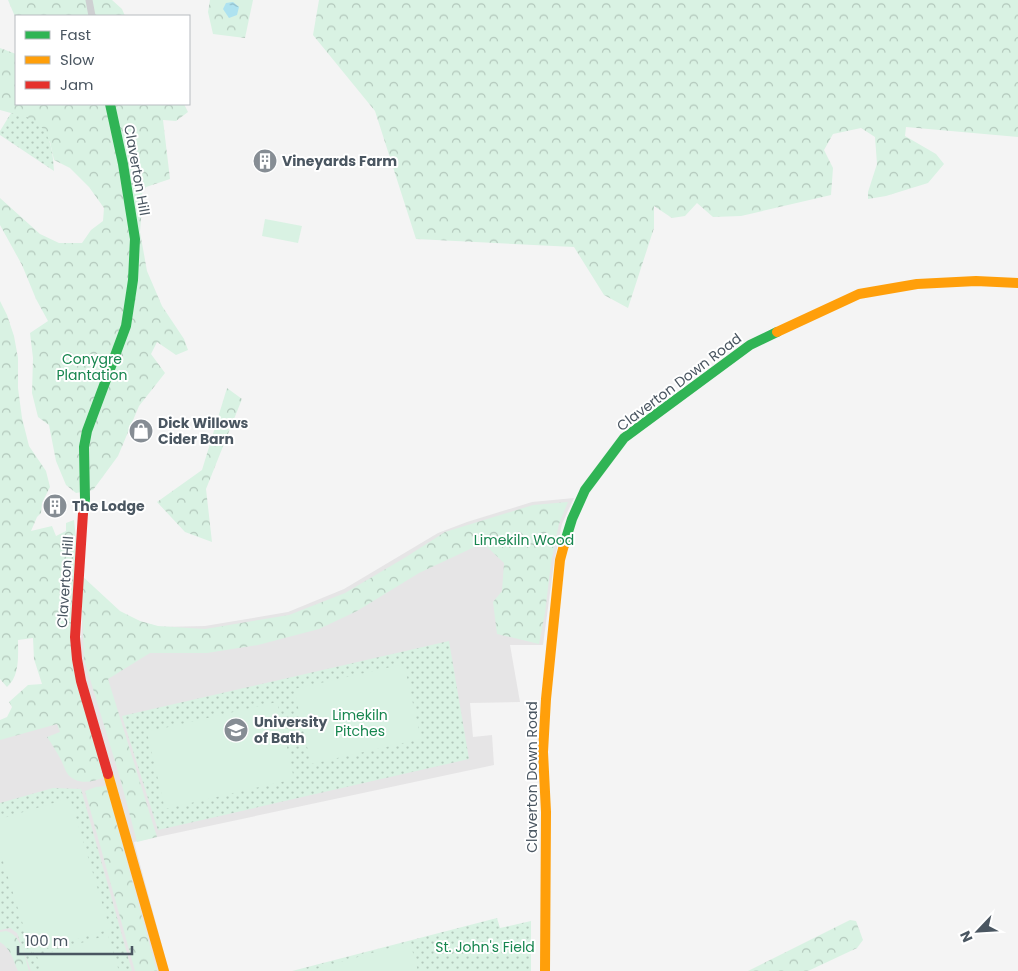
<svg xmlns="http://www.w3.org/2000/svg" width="1018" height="971" viewBox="0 0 1018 971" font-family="Poppins,sans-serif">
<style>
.education{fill:#e6e5e6}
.forest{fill:url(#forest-crowns)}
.park{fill:url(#park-dots)}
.pitch{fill:#d9f2e3}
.water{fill:url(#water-ripples)}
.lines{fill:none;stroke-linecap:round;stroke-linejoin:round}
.street{stroke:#ced0d2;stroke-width:7}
.fast{stroke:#30b455;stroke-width:10}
.slow{stroke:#ff9f0a;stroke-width:10}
.jam{stroke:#e5322d;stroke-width:10}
.labels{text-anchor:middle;stroke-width:4;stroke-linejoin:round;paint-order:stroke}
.poi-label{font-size:14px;font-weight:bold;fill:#4a5661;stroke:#fff;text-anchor:start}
.street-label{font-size:14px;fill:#4a5661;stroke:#fff}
.park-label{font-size:14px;fill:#17864f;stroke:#fff}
</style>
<defs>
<pattern id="forest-crowns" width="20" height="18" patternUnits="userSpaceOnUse" patternTransform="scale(1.25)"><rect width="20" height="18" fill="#d9f2e3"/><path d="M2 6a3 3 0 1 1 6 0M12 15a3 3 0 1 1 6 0" fill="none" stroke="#b2c7bb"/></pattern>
<pattern id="park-dots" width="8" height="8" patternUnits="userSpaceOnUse" patternTransform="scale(1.25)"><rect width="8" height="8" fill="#d9f2e3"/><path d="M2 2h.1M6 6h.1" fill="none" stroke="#b2c7bb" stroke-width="1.8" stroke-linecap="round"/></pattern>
<pattern id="water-ripples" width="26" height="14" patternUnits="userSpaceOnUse" patternTransform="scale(1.25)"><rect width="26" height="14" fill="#aee2f0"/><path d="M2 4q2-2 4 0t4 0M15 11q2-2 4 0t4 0" fill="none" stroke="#90bac6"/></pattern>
</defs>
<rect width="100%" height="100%" fill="#f4f4f4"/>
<!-- education -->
<path class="education" d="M 574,498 L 562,524 L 554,563 L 543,645 L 510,645 L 520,702 L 470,703 L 473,737 L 492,735 L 494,765 L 134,842 L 169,971 L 0,971 L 0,726 L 83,675 L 80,660 L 84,584 L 117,614 L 159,627 L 205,626 L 288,612 L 344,589 L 438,533 L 467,522 L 532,502 Z"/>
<!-- forest -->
<g class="forest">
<path d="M 8,0 L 112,0 L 122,9 L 125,16 L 16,16 L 16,19 Z"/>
<path d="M 210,0 L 253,0 L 245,38 L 213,34 L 208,12 Z"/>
<path d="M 319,0 L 1018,0 L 1018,137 L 906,127 L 905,136 L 936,154 L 944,164 L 928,183 L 886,196 L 868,199 L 868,192 L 877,164 L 875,137 L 861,128 L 833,134 L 824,150 L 833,168 L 831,195 L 741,216 L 713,217 L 697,203 L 685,216 L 672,218 L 654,206 L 654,228 L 628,308 L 604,295 L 574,247 L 416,239 L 375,111 L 313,35 Z"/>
<path d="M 0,48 L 16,54 L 16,104 L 184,104 L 188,112 L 176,121 L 163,120 L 170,179 L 146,187 L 139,199 L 142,206 L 140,232 L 147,271 L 162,306 L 184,339 L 188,350 L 176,355 L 157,342 L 151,354 L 165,373 L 139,406 L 118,456 L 93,490 L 76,493 L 66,485 L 56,461 L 49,425 L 38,417 L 32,393 L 33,358 L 30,333 L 48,321 L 36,299 L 22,265 L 0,225 L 0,198 L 40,234 L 59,243 L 82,243 L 91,230 L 103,221 L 104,208 L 89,187 L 70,168 L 54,160 L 50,142 L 29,118 L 0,110 Z"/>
<path d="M 0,301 L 7,315 L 14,336 L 18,358 L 18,388 L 22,418 L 29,446 L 46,471 L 50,487 L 42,503 L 41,513 L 37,517 L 31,531 L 52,526 L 56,536 L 66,531 L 66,523 L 74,520 L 77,548 L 72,635 L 93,738 L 104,777 C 92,783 75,785 67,773 C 64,768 63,763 60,758 C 56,751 52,744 47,737 L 60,732 L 57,724 L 0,740 L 0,720 L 7,717 L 12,707 L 9,702 L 28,685 L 42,684 L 34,659 L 33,638 L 18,640 C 18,656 20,676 7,687 L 0,679 Z"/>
<path d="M 227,388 L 242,399 L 206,489 L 212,542 L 185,532 L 157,502 L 202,470 Z"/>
<path d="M 568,502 L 559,524 L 551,563 L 545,613 L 539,644 L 497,634 L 493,602 L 502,591 L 504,563 L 483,543 L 419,573 L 357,611 L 319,629 L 258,645 L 207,653 L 150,653 L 108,679 L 157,837 L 137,842 L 120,778 L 84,659 L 81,575 L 120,611 L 140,621 L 158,626 L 205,629 L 289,615 L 345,593 L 406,557 L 445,532 L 533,505 Z"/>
<path d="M 106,786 L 157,971 L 135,971 L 85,791 L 96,787 Z"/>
<path d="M 850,920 L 856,921 L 863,940 L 857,948 L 808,971 L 748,971 Z"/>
<path d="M 6,931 C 22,935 25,957 29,971 L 18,971 C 13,960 11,949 0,942 L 0,932 Z"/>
</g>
<!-- park -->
<g class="park">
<path d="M 11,113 C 16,114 22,115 27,117 C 50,126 53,150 54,171 L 0,135 L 0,131 Z"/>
<path d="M 449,641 L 469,759 L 158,830 L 122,716 Z"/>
<path d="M 53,788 L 81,789 L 132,971 L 31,971 L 17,933 L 10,928 L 0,930 L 0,803 Z"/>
<path d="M 497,918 L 500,928 L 531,921 L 531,971 L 292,971 Z"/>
</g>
<!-- pitch -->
<g class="pitch">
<path d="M 265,219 L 302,226 L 298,243 L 262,236 Z"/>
<path d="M 404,664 L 421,739 L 311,764 L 294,689 Z"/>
<path d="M 277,702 L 294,779 L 165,809 L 147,732 Z"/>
<path d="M 70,798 L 110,929 L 32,953 L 0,852 L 0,819 Z"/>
<path d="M 108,935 L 119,971 L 41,971 L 37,956 Z"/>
<path d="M 410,942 L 418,971 L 309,971 Z"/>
</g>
<!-- water -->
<path class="water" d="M 233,2 L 239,7 L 237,15 L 229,18 L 223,9 L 226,3 Z"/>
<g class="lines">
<!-- street -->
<path class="street" d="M 89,0 L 92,16"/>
<!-- fast -->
<g class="fast">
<path d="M 83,513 L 85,499 L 84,447 L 87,431 L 126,326 L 133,280 L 135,239 L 123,164 L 110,104"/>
<path d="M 564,545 L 572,519 L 585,490 L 624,438 L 750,345 L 777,332"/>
</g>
<!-- slow -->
<g class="slow">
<path d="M 777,332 L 859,294 L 917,284 L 976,281 L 1018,283"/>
<path d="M 108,774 L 164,971"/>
<path d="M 545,971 L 546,812 L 543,752 L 546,699 L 560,560 L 564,545"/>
</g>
<!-- jam -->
<path class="jam" d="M 83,513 L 75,637 L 77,659 L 81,681 L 108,774"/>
</g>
<!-- icons -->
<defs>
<symbol id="building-disc" viewBox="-11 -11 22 22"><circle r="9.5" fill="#868d94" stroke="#fff"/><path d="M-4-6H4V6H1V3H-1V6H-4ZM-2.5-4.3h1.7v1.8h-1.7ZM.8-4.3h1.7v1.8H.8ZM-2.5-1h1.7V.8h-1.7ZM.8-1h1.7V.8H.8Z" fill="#fff"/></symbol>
<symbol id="shop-disc" viewBox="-11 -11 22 22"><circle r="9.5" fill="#868d94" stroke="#fff"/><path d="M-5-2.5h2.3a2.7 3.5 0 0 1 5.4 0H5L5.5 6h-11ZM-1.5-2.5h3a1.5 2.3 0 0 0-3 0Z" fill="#fff"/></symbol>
<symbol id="university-disc" viewBox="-11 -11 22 22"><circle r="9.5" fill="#868d94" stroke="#fff"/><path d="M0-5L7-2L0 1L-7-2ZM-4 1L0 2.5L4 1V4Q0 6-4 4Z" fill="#fff"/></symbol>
</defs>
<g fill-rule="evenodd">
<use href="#building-disc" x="251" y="147" width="28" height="28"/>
<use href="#shop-disc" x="127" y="417" width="28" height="28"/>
<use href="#building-disc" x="41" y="492" width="28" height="28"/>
<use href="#university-disc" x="222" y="716" width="28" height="28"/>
</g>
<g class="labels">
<!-- poi labels -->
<g class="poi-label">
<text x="282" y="166">Vineyards Farm</text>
<text x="158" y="428">Dick Willows<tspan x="158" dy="16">Cider Barn</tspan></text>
<text x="72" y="511">The Lodge</text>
<text x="254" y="727">University<tspan x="254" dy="16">of Bath</tspan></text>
</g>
<!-- street labels -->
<g class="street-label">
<text transform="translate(137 170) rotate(80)" y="5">Claverton Hill</text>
<text transform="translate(679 382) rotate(-37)" y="5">Claverton Down Road</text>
<text transform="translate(65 582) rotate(-86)" y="5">Claverton Hill</text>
<text transform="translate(532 777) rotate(-90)" y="5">Claverton Down Road</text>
</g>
<!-- park labels -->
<g class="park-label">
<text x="92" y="364">Conygre<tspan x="92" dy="16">Plantation</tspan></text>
<text x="524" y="545">Limekiln Wood</text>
<text x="360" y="720">Limekiln<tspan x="360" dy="16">Pitches</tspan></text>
<text x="485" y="952">St. John's Field</text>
</g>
</g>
<!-- legend -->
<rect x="15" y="15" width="175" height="90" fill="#ffffff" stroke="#b7bbc0"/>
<rect x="25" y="31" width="25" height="8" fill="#30b455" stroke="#b7bbc0"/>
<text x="60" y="40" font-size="15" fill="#4a5661">Fast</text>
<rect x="25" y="56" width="25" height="8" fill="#ff9f0a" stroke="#b7bbc0"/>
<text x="60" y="65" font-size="15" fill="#4a5661">Slow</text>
<rect x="25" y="81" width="25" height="8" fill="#e5322d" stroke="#b7bbc0"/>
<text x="60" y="90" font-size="15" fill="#4a5661">Jam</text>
<!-- north arrow -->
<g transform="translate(978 931) rotate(245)" stroke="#ffffff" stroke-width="4" paint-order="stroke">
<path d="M0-4L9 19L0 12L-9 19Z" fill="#4a5661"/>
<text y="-8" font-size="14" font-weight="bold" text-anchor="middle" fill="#4a5661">N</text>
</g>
<!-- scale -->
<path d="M18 946v8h114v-8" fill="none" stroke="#4a5661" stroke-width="2.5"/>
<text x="25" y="946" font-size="15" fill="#4a5661" stroke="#ffffff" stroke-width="4" paint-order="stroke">100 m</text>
</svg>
